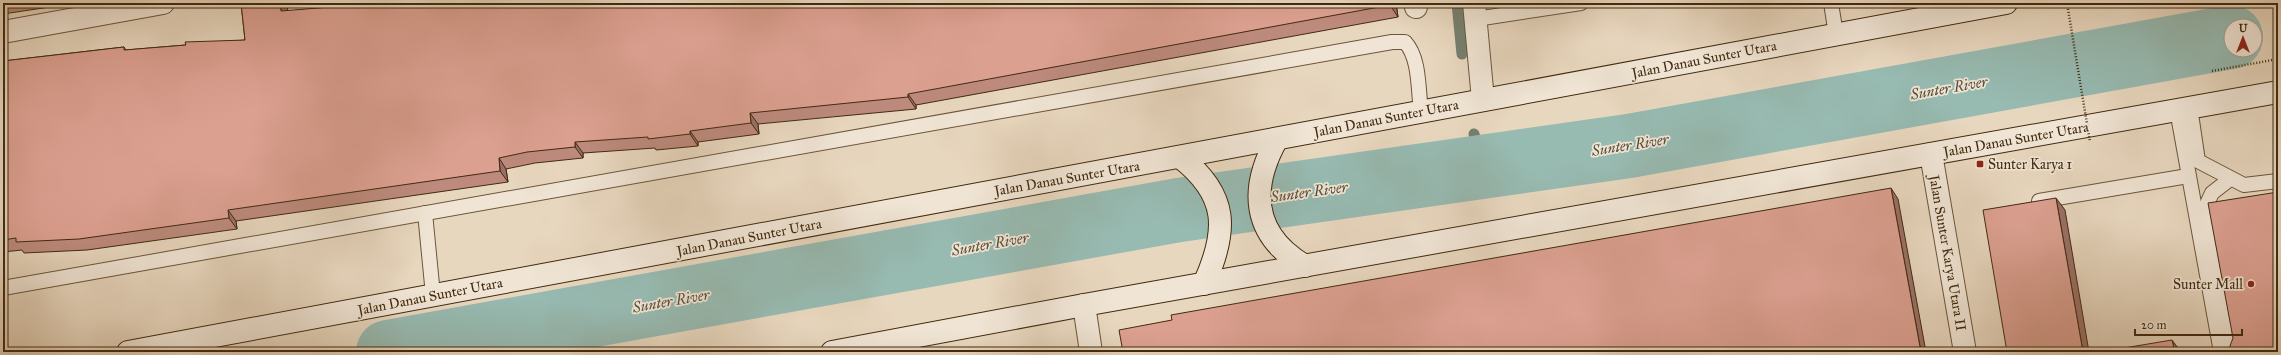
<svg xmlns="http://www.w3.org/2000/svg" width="2281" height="355" viewBox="0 0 2281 355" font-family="'IM FELL Great Primer',serif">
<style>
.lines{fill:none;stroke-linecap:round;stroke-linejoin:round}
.stream{stroke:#758070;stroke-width:11}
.river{stroke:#97bab1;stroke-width:64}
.lane-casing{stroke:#6b553b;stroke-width:16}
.street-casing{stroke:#6b553b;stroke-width:24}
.secondary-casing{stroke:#412a0f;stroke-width:24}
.path{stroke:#412a0f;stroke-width:2.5;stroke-dasharray:1 2;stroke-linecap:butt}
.lane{stroke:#f0e5d5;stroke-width:14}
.street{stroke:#f0e5d5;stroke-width:22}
.secondary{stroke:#f0e5d5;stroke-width:22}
.path-bridge{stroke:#412a0f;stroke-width:2.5;stroke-dasharray:1 2;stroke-linecap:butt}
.wall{fill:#bd8a7d;stroke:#412a0f}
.shaded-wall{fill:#9a7066;stroke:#412a0f}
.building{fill:#dca091;stroke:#412a0f}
.poi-dot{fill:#8f2418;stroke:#f0e5d5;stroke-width:1.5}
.labels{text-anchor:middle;stroke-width:3.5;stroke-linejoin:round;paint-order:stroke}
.street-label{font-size:14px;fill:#412a0f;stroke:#f0e5d5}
.poi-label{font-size:14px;fill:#412a0f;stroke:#f0e5d5;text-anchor:start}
.water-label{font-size:15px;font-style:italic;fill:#564e38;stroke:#f0e5d5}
</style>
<rect width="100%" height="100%" fill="#e8d7bf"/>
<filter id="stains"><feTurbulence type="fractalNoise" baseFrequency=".005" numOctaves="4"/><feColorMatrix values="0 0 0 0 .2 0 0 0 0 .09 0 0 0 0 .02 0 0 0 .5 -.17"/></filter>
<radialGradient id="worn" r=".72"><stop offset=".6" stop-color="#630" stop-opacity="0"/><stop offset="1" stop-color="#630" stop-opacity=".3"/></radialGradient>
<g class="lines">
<!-- stream -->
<g class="stream">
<path d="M 1457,3 L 1462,54"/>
<path d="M 1474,134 L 1481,167"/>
</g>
<!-- river -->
<path class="river" d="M 388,352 L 1179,210 L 1629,146 L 2231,37"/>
<defs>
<g id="lane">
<path d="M 1831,3 L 1836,35"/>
<path d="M 1476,19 L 1581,3"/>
<path d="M 2190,107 L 2198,161 L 2244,185 L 2278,181"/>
<path d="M 2177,110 L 2221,352"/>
<path d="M 2230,179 L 2212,193 L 2206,206 L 2233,352"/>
<path d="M 2039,201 L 2188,176"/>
<path d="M 425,213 L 433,295"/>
<path d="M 3,288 L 1392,42 L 1405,42 C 1420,58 1418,90 1421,111"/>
</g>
<g id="street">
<path d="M 1415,3 L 1416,7"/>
<path d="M 1474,3 L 1483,100"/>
<path d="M 3,32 L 163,3"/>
<path d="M 1931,154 L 1965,352"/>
<path d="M 1084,305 L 1091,352"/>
</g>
<g id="secondary">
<path d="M 1277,139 C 1249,189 1252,235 1305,266"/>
<path d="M 1180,157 C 1229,195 1228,231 1204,284"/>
<path d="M 128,352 L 2006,3"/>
<path d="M 832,352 L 1084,305 L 2278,92"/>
</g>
</defs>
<!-- lane casing -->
<use href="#lane" class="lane-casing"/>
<!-- street casing -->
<use href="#street" class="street-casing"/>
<!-- secondary casing -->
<use href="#secondary" class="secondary-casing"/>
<!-- path -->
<path class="path" d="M 2212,71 L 2278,59"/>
<!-- lane -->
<use href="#lane" class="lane"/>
<!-- street -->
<use href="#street" class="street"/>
<!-- secondary -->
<use href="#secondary" class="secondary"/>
<!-- path-bridge -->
<path class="path-bridge" d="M 2067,3 L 2090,142"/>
</g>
<!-- wall -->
<g class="wall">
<path d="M 3,3 L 69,3 L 70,4 L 3,14 Z"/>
<path d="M 241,3 L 285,3 L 287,5 L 288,11 L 380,3 L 1396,3 L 1398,17 L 916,105 L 916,109 L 758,124 L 759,134 L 698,142 L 698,146 L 656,150 L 655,148 L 583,153 L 583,158 L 535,163 L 506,169 L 508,182 L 236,221 L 237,229 L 87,250 L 24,253 L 22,250 L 3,252 L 3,61 L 124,47 L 126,50 L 245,40 Z"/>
</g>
<!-- shaded-wall -->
<g class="shaded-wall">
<path d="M 280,3 L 285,3 L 287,5 L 289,23 L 281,11 Z"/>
<path d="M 1390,3 L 1396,3 L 1398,17 L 1390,5 Z"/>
<path d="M 908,94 L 916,105 L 916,109 L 908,97 Z"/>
<path d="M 750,113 L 758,124 L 759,134 L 751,123 Z"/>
<path d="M 690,131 L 698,142 L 698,146 L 690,134 Z"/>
<path d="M 575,142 L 583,153 L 583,158 L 575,147 Z"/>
<path d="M 499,158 L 506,169 L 508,182 L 500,171 Z"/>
<path d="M 1891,188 L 1898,199 L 1926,352 L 1921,352 Z"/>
<path d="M 2056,198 L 2065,210 L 2089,352 L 2083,352 Z"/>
<path d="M 228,210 L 236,221 L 237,229 L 229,218 Z"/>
<path d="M 2172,340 L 2181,352 L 2175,352 Z"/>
</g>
<!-- building -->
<g class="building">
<path d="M 241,3 L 280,3 L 281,11 L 380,3 L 1390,3 L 1390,5 L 908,94 L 908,97 L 750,113 L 751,123 L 690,131 L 690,134 L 648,139 L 648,137 L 575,142 L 575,147 L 527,152 L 499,158 L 500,171 L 228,210 L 229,218 L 79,239 L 16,242 L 16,238 L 3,240 L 3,61 L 124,47 L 124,50 L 186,45 L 185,42 L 245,40 Z"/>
<path d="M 1891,188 L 1921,352 L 1123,352 L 1119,330 L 1172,320 L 1171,315 Z"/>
<path d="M 2278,192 L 2278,352 L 2231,352 L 2230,346 L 2233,338 L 2208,203 Z"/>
<path d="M 2056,198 L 2083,352 L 2007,352 L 1983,210 Z"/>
<path d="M 2172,340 L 2175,352 L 2100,352 Z"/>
<path d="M 1039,350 L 1039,352 L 1029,352 Z"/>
</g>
<!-- markers -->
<g class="poi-dot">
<rect x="1976" y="160" width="8" height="8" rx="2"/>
<circle cx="2251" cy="284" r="4"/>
</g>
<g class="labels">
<!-- street labels -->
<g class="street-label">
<text transform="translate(1704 59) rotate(-11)" y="5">Jalan Danau Sunter Utara</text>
<text transform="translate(1386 118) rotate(-11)" y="5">Jalan Danau Sunter Utara</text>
<text transform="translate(2016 139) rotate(-10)" y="5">Jalan Danau Sunter Utara</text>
<text transform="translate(1067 178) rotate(-10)" y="5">Jalan Danau Sunter Utara</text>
<text transform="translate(749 237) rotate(-11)" y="5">Jalan Danau Sunter Utara</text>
<text transform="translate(1948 253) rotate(80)" y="5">Jalan Sunter Karya Utara II</text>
<text transform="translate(430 296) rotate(-11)" y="5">Jalan Danau Sunter Utara</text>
</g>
<!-- poi labels -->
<g class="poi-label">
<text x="1988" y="169">Sunter Karya 1</text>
<text x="2243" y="289" text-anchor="end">Sunter Mall</text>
</g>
<!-- water labels -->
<g class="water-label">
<text transform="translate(1949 88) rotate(-10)" y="5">Sunter River</text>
<text transform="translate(1630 145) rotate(-9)" y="5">Sunter River</text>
<text transform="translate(1309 192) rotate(-8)" y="5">Sunter River</text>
<text transform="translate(990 244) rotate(-10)" y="5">Sunter River</text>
<text transform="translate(671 301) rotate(-10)" y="5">Sunter River</text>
</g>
</g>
<!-- margin -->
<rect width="2281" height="355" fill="none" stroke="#e8d7bf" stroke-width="16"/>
<rect x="4" y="4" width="2273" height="347" fill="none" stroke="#412a0f" stroke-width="2"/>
<rect x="8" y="8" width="2265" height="339" fill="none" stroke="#412a0f"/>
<!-- north arrow -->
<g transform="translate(2243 38)"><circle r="19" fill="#f0e5d5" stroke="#aa9a86"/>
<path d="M0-3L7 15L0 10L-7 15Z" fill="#8f2418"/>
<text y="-6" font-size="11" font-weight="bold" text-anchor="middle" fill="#412a0f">U</text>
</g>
<!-- scale -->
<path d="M2135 329v6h107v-6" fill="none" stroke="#412a0f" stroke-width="2"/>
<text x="2141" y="329" font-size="12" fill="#412a0f" stroke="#f0e5d5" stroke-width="3" paint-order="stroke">20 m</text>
<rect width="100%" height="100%" filter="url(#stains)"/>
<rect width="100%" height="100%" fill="url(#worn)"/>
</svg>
